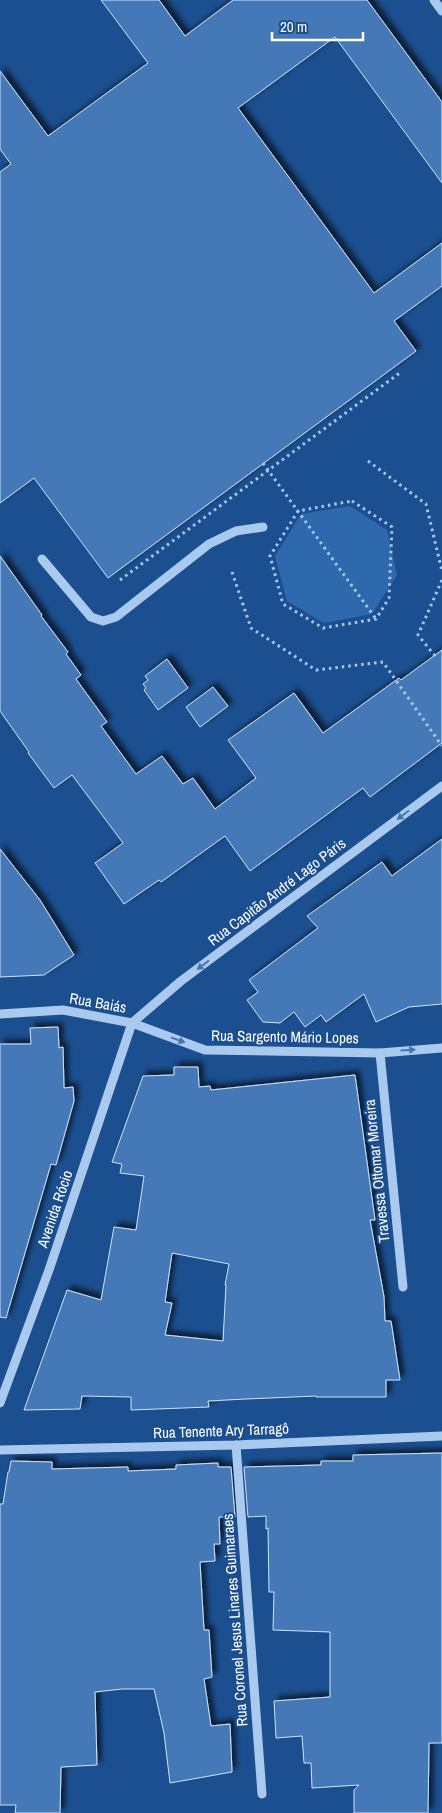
<svg xmlns="http://www.w3.org/2000/svg" width="442" height="1813" viewBox="0 0 442 1813" font-family="'Archivo Narrow',sans-serif">
<style>
.green{fill:#2e69ad}
.building{fill:#4478b7;stroke:#cfe3fa;fill-rule:evenodd;filter:url(#shadow)}
.lines{fill:none;stroke-linecap:round;stroke-linejoin:round}
.path{stroke:#a9c9ee;stroke-width:3;stroke-dasharray:2.5 4;stroke-linecap:butt}
.minor{stroke:#a9c9ee;stroke-width:9}
.oneway{fill:#4674ac}
.labels{text-anchor:middle;stroke-width:4;stroke-linejoin:round;paint-order:stroke}
.street-label{font-size:15px;fill:#fff;stroke:#1b4f8f}
</style>
<defs>
<filter id="shadow"><feDropShadow dx="4.5" dy="-4.5" stdDeviation="2.5" flood-color="#0009"/></filter>
</defs>
<rect width="100%" height="100%" fill="#1b4f8f"/>
<!-- green -->
<path class="green" d="M 350,506 L 387,530 L 397,575 L 372,614 L 324,623 L 287,601 L 275,556 L 301,514 Z"/>
<!-- building -->
<g class="building">
<path d="M 101,0 L 159,0 L 185,36 L 233,0 L 367,0 L 442,102 L 442,183 L 335,37 L 238,108 L 374,293 L 442,243 L 442,286 L 394,321 L 416,351 L 108,578 L 34,478 L 0,503 L 0,172 L 11,164 L 0,149 L 0,71 L 48,136 L 148,63 Z"/>
<path d="M 0,556 L 42,615 L 41,616 L 68,652 L 66,654 L 81,675 L 76,679 L 107,722 L 101,726 L 136,774 L 162,756 L 183,784 L 193,778 L 215,809 L 256,778 L 228,740 L 294,693 L 323,733 L 399,678 L 401,680 L 442,650 L 442,743 L 370,797 L 363,788 L 250,871 L 225,836 L 161,882 L 159,880 L 124,904 L 95,863 L 123,843 L 72,775 L 54,788 L 28,753 L 29,752 L 0,711 Z"/>
<path d="M 167,659 L 188,688 L 158,710 L 144,690 L 146,688 L 143,684 L 148,680 L 145,676 Z"/>
<path d="M 213,687 L 228,706 L 200,727 L 186,707 Z"/>
<path d="M 442,839 L 442,1004 L 409,1007 L 376,1022 L 364,994 L 326,1022 L 321,1015 L 305,1027 L 294,1012 L 280,1023 L 263,1022 L 247,1000 L 258,992 L 249,980 L 318,928 L 307,916 L 382,862 L 392,876 L 393,875 Z"/>
<path d="M 0,849 L 40,900 L 74,955 L 44,975 L 0,977 Z"/>
<path d="M 58,1027 L 59,1048 L 63,1047 L 64,1088 L 73,1087 L 74,1101 L 56,1165 L 51,1164 L 6,1318 L 0,1317 L 0,1044 L 31,1044 L 30,1028 Z"/>
<path d="M 174,1067 L 198,1067 L 199,1087 L 210,1086 L 211,1090 L 355,1075 L 375,1220 L 370,1220 L 384,1297 L 385,1321 L 391,1321 L 400,1380 L 386,1380 L 386,1397 L 316,1397 L 316,1396 L 246,1399 L 208,1401 L 209,1407 L 131,1410 L 131,1397 L 82,1396 L 80,1409 L 24,1410 L 67,1290 L 101,1300 L 114,1227 L 136,1230 L 144,1176 L 120,1173 L 122,1164 L 112,1162 L 143,1076 L 174,1075 ZM 172,1253 L 229,1264 L 225,1285 L 226,1285 L 223,1341 L 165,1335 L 172,1303 L 165,1302 Z"/>
<path d="M 442,1453 L 442,1743 L 429,1743 L 428,1813 L 354,1813 L 354,1790 L 359,1785 L 312,1788 L 311,1763 L 304,1763 L 302,1736 L 276,1738 L 274,1701 L 330,1697 L 330,1632 L 273,1630 L 274,1592 L 269,1592 L 268,1528 L 266,1529 L 266,1516 L 248,1517 L 244,1467 L 321,1465 L 321,1461 L 353,1461 L 353,1455 Z"/>
<path d="M 11,1461 L 52,1462 L 52,1469 L 128,1467 L 128,1471 L 176,1469 L 176,1465 L 218,1463 L 218,1467 L 231,1467 L 235,1517 L 219,1517 L 220,1544 L 214,1544 L 215,1561 L 200,1562 L 204,1630 L 209,1630 L 212,1677 L 204,1679 L 211,1726 L 230,1724 L 232,1772 L 170,1783 L 164,1733 L 154,1689 L 122,1689 L 95,1692 L 97,1765 L 61,1767 L 60,1813 L 15,1813 L 16,1805 L 0,1805 L 0,1504 L 3,1504 L 8,1472 L 9,1472 Z"/>
</g>
<g class="lines">
<!-- path -->
<g class="path">
<path d="M 368,461 L 426,504 L 442,571"/>
<path d="M 263,463 L 376,619"/>
<path d="M 352,501 L 392,527 L 389,598 L 376,619 L 323,628 L 283,604 L 270,556 L 298,511 Z"/>
<path d="M 232,572 L 251,628 L 316,670 L 383,662 L 442,746"/>
<path d="M 120,580 L 401,372"/>
<path d="M 435,656 L 418,635 L 442,580"/>
</g>
<!-- minor -->
<g class="minor">
<path d="M 434,0 L 442,11"/>
<path d="M 42,559 L 91,617 L 103,621 L 116,617 L 209,544 L 236,531 L 263,527"/>
<path d="M 0,1014 L 63,1010 L 132,1023 L 205,1050 L 380,1053 L 442,1048"/>
<path d="M 132,1023 L 181,981 L 442,786"/>
<path d="M 380,1053 L 403,1287"/>
<path d="M 0,1403 L 49,1270 L 132,1023"/>
<path d="M 236,1445 L 262,1794"/>
<path d="M 0,1450 L 236,1445 L 442,1436"/>
</g>
</g>
<!-- one-way arrows -->
<defs><path id="oneway-solid" d="M-6-.8H1V-3.2L6.5 0L1 3.2V.8H-6Z" transform="scale(1.25)"/></defs>
<g class="oneway">
<use href="#oneway-solid" transform="translate(403 815) rotate(143)"/>
<use href="#oneway-solid" transform="translate(203 965) rotate(143)"/>
<use href="#oneway-solid" transform="translate(178 1040) rotate(20)"/>
<use href="#oneway-solid" transform="translate(408 1050) rotate(-4)"/>
</g>
<g class="labels">
<!-- street labels -->
<g class="street-label">
<text transform="translate(277 892) rotate(-37)" y="5">Rua Capitão André Lago Páris</text>
<text transform="translate(98 1003) rotate(10)" y="5">Rua Baiás</text>
<text transform="translate(285 1037) rotate(1)" y="5">Rua Sargento Mário Lopes</text>
<text transform="translate(377 1171) rotate(-96)" y="5">Travessa Ottomar Moreira</text>
<text transform="translate(55 1209) rotate(-71)" y="5">Avenida Rócio</text>
<text transform="translate(221 1431) rotate(-2)" y="5">Rua Tenente Ary Tarragô</text>
<text transform="translate(235 1620) rotate(-94)" y="5">Rua Coronel Jesus Linares Guimaraes</text>
</g>
</g>
<!-- scale -->
<path d="M272 32v8h91v-8" fill="none" stroke="#ffffff" stroke-width="2.5"/>
<text x="280" y="32" font-size="15" fill="#ffffff" stroke="#1b4f8f" stroke-width="4" paint-order="stroke">20 m</text>
</svg>
